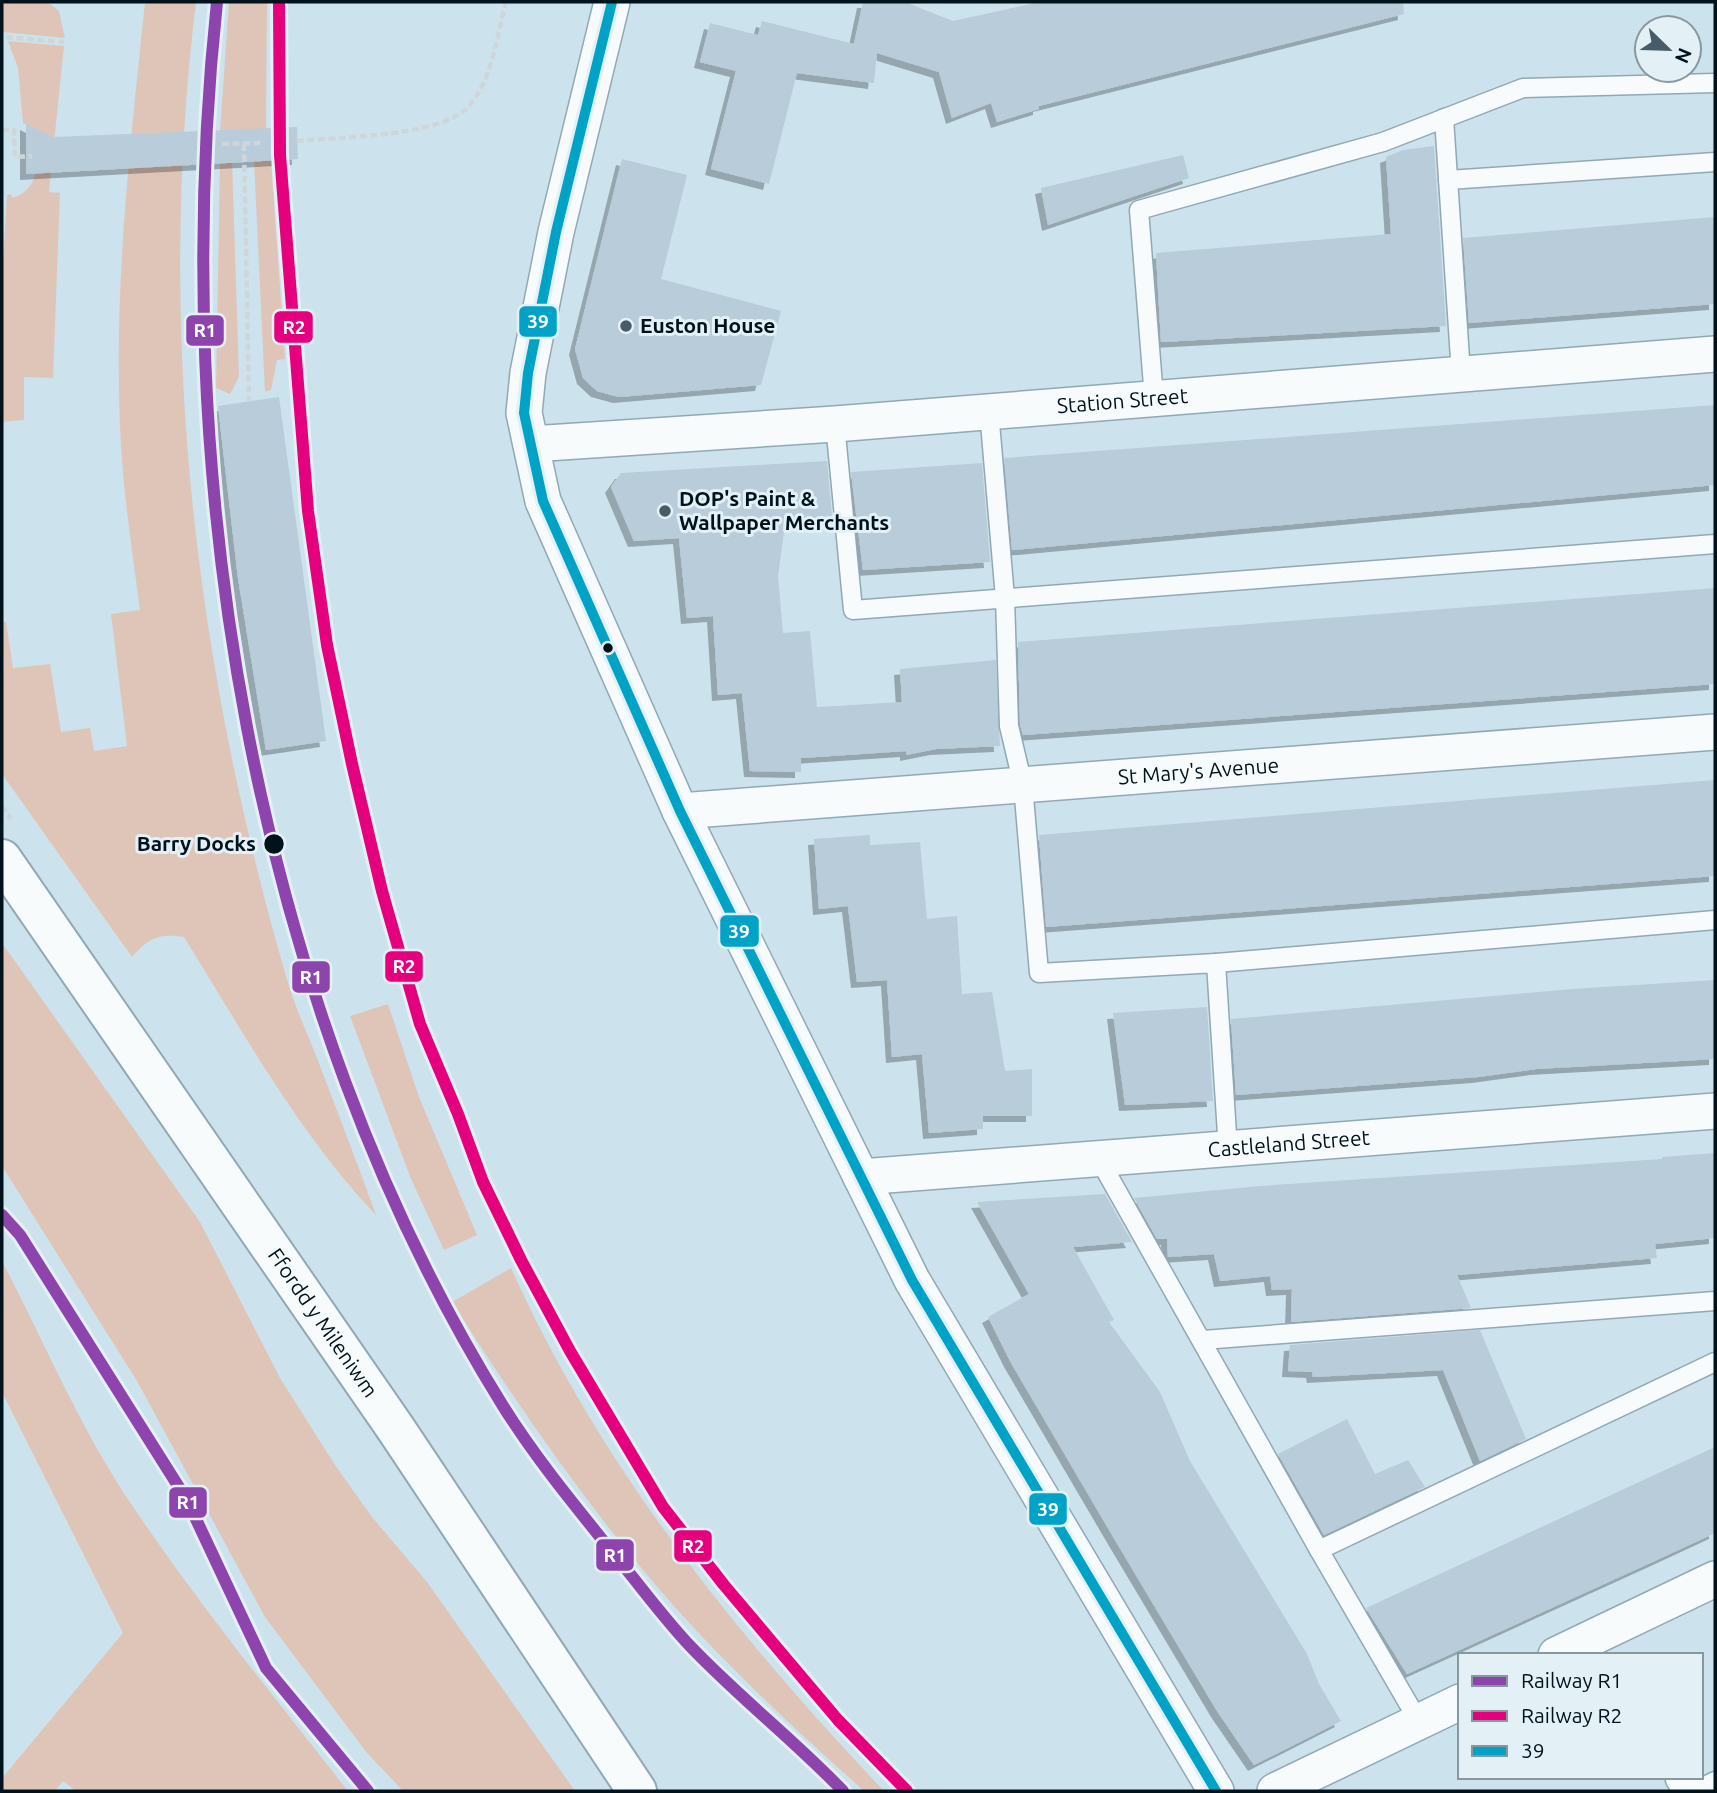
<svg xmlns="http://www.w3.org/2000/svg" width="1717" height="1793" viewBox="0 0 1717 1793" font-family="Ubuntu,sans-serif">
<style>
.green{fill:#dfc5b8}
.building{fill:#b8ccda;filter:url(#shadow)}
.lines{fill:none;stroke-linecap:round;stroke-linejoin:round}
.lane-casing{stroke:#90a9b4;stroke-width:21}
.street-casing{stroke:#90a9b4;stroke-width:38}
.secondary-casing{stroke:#90a9b4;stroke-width:42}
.path{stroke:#cfd6da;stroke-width:4.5;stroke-dasharray:7 3.5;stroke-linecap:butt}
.lane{stroke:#f7fbfc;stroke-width:18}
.street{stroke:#f7fbfc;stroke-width:35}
.secondary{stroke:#f7fbfc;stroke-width:38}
.rail-casing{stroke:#b1b7b9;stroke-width:8}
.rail{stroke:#e3f1f7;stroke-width:5;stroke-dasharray:16;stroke-linecap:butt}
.bus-1-casing{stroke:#e3f1f7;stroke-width:16}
.bus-1{stroke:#00a2c5;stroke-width:10}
.rail-1-casing{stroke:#e3f1f7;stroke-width:18}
.rail-2-casing{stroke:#e3f1f7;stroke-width:18}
.rail-1{stroke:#8e44ad;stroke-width:12}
.rail-2{stroke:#e5007d;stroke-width:12}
.poi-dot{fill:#475c66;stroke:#e3f1f7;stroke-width:2.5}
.bus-dot{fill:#00131c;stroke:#e3f1f7;stroke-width:2.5}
.labels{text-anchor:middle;stroke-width:6;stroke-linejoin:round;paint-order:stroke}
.poi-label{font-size:21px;font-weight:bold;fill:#00131c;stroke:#e3f1f7;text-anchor:start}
.street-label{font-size:21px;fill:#00131c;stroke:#e3f1f7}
.stop-label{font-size:21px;font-weight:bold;fill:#00131c;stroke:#e3f1f7;text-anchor:end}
.line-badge{stroke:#e3f1f7;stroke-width:2.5}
.badge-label{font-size:19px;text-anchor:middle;font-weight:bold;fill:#fff}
</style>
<defs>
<filter id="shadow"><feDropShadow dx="-6" dy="6" stdDeviation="0" flood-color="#0004"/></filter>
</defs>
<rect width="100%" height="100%" fill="#cce3ee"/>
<!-- green -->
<g class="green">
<path d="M 2,2 L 48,2 L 59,11 L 65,38 L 2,32 Z"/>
<path d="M 145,2 L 196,2 C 156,329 194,660 286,976 C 294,1004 306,1031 317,1058 C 337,1110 357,1163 376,1215 C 299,1134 243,1032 184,937 C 159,933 148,938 132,957 L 2,774 L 2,622 L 6,622 L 13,668 L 50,664 L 61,732 L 90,728 L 94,751 L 127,746 L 111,614 L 140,610 C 134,564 127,519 123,473 C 110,316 129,157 145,2 Z"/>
<path d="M 229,2 L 267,2 L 266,129 L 220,131 Z"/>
<path d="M 8,41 L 64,46 L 49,192 L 60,193 L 53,378 L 24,377 L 24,420 L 2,422 L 2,279 L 7,195 L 11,194 L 12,198 C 44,188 36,156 35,129 L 23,123 L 18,68 Z"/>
<path d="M 232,159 L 239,377 L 230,394 L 216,388 L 220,161 Z"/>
<path d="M 271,160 L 285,359 L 277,360 L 271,390 L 265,392 L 254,161 Z"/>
<path d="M 2,943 L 200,1222 L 280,1378 L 335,1465 L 372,1517 L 427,1582 L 575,1791 L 403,1791 L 367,1753 L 265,1617 L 137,1381 L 2,1166 Z"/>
<path d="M 388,1004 L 419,1097 L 477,1235 L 444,1250 L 411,1179 L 350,1016 Z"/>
<path d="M 2,1261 C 45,1343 81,1431 134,1508 C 200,1606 275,1698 348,1791 L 76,1791 L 63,1781 L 55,1791 L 2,1791 L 2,1778 L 123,1633 L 2,1392 Z"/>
<path d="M 511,1268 C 600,1466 736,1635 884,1791 L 864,1791 C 787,1722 709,1650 643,1570 C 572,1485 511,1395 452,1302 Z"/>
</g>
<!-- building -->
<g class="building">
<path d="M 863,2 L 905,2 L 953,21 L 1040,2 L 1403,2 L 1404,14 L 1039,106 L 1039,109 L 997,122 L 991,103 L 952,118 L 939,72 L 877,53 L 874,83 L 797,73 L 769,184 L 711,169 L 736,71 L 700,62 L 710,23 L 758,35 L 762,21 L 854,44 Z"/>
<path d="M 26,124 L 53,137 L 297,127 L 298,159 L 26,174 Z"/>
<path d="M 1434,146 L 1446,326 L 1161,342 L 1156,253 L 1391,234 L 1386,157 L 1403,150 Z"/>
<path d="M 1183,155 L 1189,178 L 1048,225 L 1041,188 Z"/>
<path d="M 622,159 L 687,175 L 661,279 L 781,311 L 761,385 L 619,397 L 597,391 L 583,378 L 575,349 Z"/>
<path d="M 1715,217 L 1715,304 L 1469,323 L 1463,238 Z"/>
<path d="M 279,397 L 326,741 L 266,750 L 238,578 L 218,406 Z"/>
<path d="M 1715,405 L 1715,485 L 1012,550 L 1004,458 Z"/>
<path d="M 827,461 L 832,516 L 786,517 L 778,576 L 783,633 L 810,631 L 817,707 L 902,702 L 900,669 L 996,660 L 1000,746 L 936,749 L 906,755 L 906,751 L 801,758 L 801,772 L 750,771 L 742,693 L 718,695 L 713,616 L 687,618 L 679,538 L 634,541 L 611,487 L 621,473 Z"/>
<path d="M 982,463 L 990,562 L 863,570 L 851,472 Z"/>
<path d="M 1715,588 L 1715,684 L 1023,735 L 1020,724 L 1018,642 Z"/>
<path d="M 1715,780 L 1715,876 L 1046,927 L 1039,835 Z"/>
<path d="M 870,835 L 870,845 L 920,842 L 927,919 L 957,916 L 962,994 L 992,992 L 1005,1071 L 1032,1069 L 1032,1116 L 983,1116 L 983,1129 L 929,1133 L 922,1054 L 892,1057 L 887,980 L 857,982 L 848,906 L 819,909 L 814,839 Z"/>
<path d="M 1715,980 L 1715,1059 L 1536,1069 L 1478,1077 L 1236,1095 L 1231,1019 L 1572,989 Z"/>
<path d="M 1207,1007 L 1213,1101 L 1125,1105 L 1113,1013 Z"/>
<path d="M 1715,1153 L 1715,1238 L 1655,1244 L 1657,1258 L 1457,1275 L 1471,1308 L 1291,1322 L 1292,1289 L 1272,1290 L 1270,1276 L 1220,1281 L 1214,1254 L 1168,1257 L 1167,1239 L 1157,1239 L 1134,1198 L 1260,1186 L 1662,1159 L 1662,1157 Z"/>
<path d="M 1105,1194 L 1132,1242 L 1073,1247 L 1114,1320 L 1109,1322 L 1160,1392 L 1190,1461 L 1307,1654 L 1319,1684 L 1341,1721 L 1254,1765 L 1217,1711 L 1115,1540 L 1010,1361 L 988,1317 L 1029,1294 L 977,1202 Z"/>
<path d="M 1480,1330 L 1526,1439 L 1480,1461 L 1443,1370 L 1313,1377 L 1312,1372 L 1288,1371 L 1290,1345 Z"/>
<path d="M 1347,1419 L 1375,1474 L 1408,1460 L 1425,1487 L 1324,1535 L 1278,1454 Z"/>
<path d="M 1715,1447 L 1715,1533 L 1659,1559 L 1407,1674 L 1366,1608 Z"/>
</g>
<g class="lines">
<defs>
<g id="lane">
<path d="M 1444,118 L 1461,374"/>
<path d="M 1448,180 L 1715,162"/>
<path d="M 1154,398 L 1139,210 L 1383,142 L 1523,88 L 1715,83"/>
<path d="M 989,411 L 1005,598 L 1009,726 L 1023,785 L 1039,973 L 1216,963 L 1228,1150"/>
<path d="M 835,424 L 853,610 L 1715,544"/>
<path d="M 1216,963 L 1715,920"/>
<path d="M 1099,1159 L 1319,1550"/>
<path d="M 1203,1340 L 1715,1301"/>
<path d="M 1419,1722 L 1319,1550 L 1715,1362"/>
<path d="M 1695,1791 L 1715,1781"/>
</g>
<g id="street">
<path d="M 612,2 L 556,232 L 528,373 L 524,413 L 543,501 L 680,811 L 912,1280 L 1216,1791"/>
<path id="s1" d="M 531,444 L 835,424 L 1715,354"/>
<path id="s2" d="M 680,811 L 1715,732"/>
<path id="s3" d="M 861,1177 L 1715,1111"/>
<path d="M 1556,1655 L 1715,1579"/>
<path d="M 1683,1777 L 1692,1791"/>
<path d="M 1275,1791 L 1460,1702"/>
</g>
<g id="secondary">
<path id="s4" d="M 2,859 L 396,1429 L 637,1791"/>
</g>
</defs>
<!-- lane casing -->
<use href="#lane" class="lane-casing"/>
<!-- street casing -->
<use href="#street" class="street-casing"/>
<!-- secondary casing -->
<use href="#secondary" class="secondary-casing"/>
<!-- path -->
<g class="path">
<path d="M 6,37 L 64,42"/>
<path d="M 2,130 L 14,130 L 15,157 L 32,156"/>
<path d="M 297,141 C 338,137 440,137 468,107 C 492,82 497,34 506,2"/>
<path d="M 222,144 L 263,143"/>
<path d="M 244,144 L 249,402"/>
<path d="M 2,806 L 11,819"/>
</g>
<!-- lane -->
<use href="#lane" class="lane"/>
<!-- street -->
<use href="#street" class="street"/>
<!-- secondary -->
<use href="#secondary" class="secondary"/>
<defs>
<path id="rail" d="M 2,1215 L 20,1235 L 187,1500 L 266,1668 L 368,1791"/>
</defs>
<!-- rail casing -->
<use href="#rail" class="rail-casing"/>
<!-- rail -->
<use href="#rail" class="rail"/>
<defs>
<path id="bus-1" d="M 612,2 L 556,232 L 528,373 L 524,413 L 543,501 L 680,811 L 912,1280 L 1216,1791"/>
</defs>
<!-- bus-1 casing -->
<use href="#bus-1" class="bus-1-casing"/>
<!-- bus-1 -->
<use href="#bus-1" class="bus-1"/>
<defs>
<g id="rail-1">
<path d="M 217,2 C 167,469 252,1003 503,1406 C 538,1462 581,1513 622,1564 C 645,1592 667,1622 692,1648 C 740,1698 795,1741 843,1791"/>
<path d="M 2,1215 L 20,1235 L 187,1500 L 266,1668 L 368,1791"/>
</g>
<path id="rail-2" d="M 279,2 L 280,155 L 308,511 L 327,645 L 352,764 L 382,891 L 420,1024 L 458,1114 L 483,1182 L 521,1260 L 570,1351 L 663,1507 L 724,1585 L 838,1720 L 907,1791"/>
</defs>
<!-- rail-1 casing -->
<use href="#rail-1" class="rail-1-casing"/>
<!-- rail-2 casing -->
<use href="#rail-2" class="rail-2-casing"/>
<!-- rail-1 -->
<use href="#rail-1" class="rail-1"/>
<!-- rail-2 -->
<use href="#rail-2" class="rail-2"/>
</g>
<!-- markers -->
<g class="poi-dot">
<circle cx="626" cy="326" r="7"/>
<circle cx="665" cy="511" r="7"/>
</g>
<g class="bus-dot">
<circle cx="608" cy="648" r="6"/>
<circle cx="274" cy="844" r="11"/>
</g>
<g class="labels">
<!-- poi labels -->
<g class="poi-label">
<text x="640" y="333">Euston House</text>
<text x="679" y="506">DOP's Paint &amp;<tspan x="679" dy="24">Wallpaper Merchants</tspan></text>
</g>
<!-- street labels -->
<g class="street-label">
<text dy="7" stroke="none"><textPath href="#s1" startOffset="593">Station Street</textPath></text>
<text dy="7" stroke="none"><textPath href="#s2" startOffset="520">St Mary's Avenue</textPath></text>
<text dy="7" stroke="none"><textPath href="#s3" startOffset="429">Castleland Street</textPath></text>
<text dy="7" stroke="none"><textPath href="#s4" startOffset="564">Ffordd y Mileniwm</textPath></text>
</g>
<!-- stop labels -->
<g class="stop-label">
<text x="256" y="851">Barry Docks</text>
</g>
</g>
<g class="line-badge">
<rect x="518" y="305" width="40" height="33" rx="7" fill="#00a2c5"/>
<rect x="273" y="310" width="41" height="34" rx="7" fill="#e5007d"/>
<rect x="185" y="314" width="40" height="33" rx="7" fill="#8e44ad"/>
<rect x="719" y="914" width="41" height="34" rx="7" fill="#00a2c5"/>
<rect x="384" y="950" width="40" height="33" rx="7" fill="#e5007d"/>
<rect x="291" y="960" width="40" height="34" rx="7" fill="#8e44ad"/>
<rect x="168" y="1486" width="40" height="33" rx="7" fill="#8e44ad"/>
<rect x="1028" y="1492" width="40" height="34" rx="7" fill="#00a2c5"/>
<rect x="673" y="1529" width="40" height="34" rx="7" fill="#e5007d"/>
<rect x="595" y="1538" width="40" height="34" rx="7" fill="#8e44ad"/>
</g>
<g class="badge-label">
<text x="538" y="328">39</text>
<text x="294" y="334">R2</text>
<text x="205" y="337">R1</text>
<text x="739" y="938">39</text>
<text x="404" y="973">R2</text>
<text x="311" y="984">R1</text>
<text x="188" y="1509">R1</text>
<text x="1048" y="1516">39</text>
<text x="693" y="1553">R2</text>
<text x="615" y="1562">R1</text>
</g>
<!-- border -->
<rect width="1717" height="1793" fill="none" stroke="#00131c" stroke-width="7"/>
<!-- legend -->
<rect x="1458" y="1653" width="245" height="126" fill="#e3f1f7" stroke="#88989f" stroke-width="2"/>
<rect x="1472" y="1676" width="35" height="10" fill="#8e44ad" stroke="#88989f" stroke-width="2"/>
<text x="1521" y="1688" font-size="21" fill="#00131c">Railway R1</text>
<rect x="1472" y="1711" width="35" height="10" fill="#e5007d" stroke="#88989f" stroke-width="2"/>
<text x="1521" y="1723" font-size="21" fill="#00131c">Railway R2</text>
<rect x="1472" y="1746" width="35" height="10" fill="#00a2c5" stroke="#88989f" stroke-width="2"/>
<text x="1521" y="1758" font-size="21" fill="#00131c">39</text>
<!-- north arrow -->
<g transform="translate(1668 49) rotate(113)"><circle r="33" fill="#e3f1f7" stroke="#88989f" stroke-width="2"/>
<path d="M0-5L12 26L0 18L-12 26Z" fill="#475c66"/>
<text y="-10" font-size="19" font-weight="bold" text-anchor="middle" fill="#00131c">N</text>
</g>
</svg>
